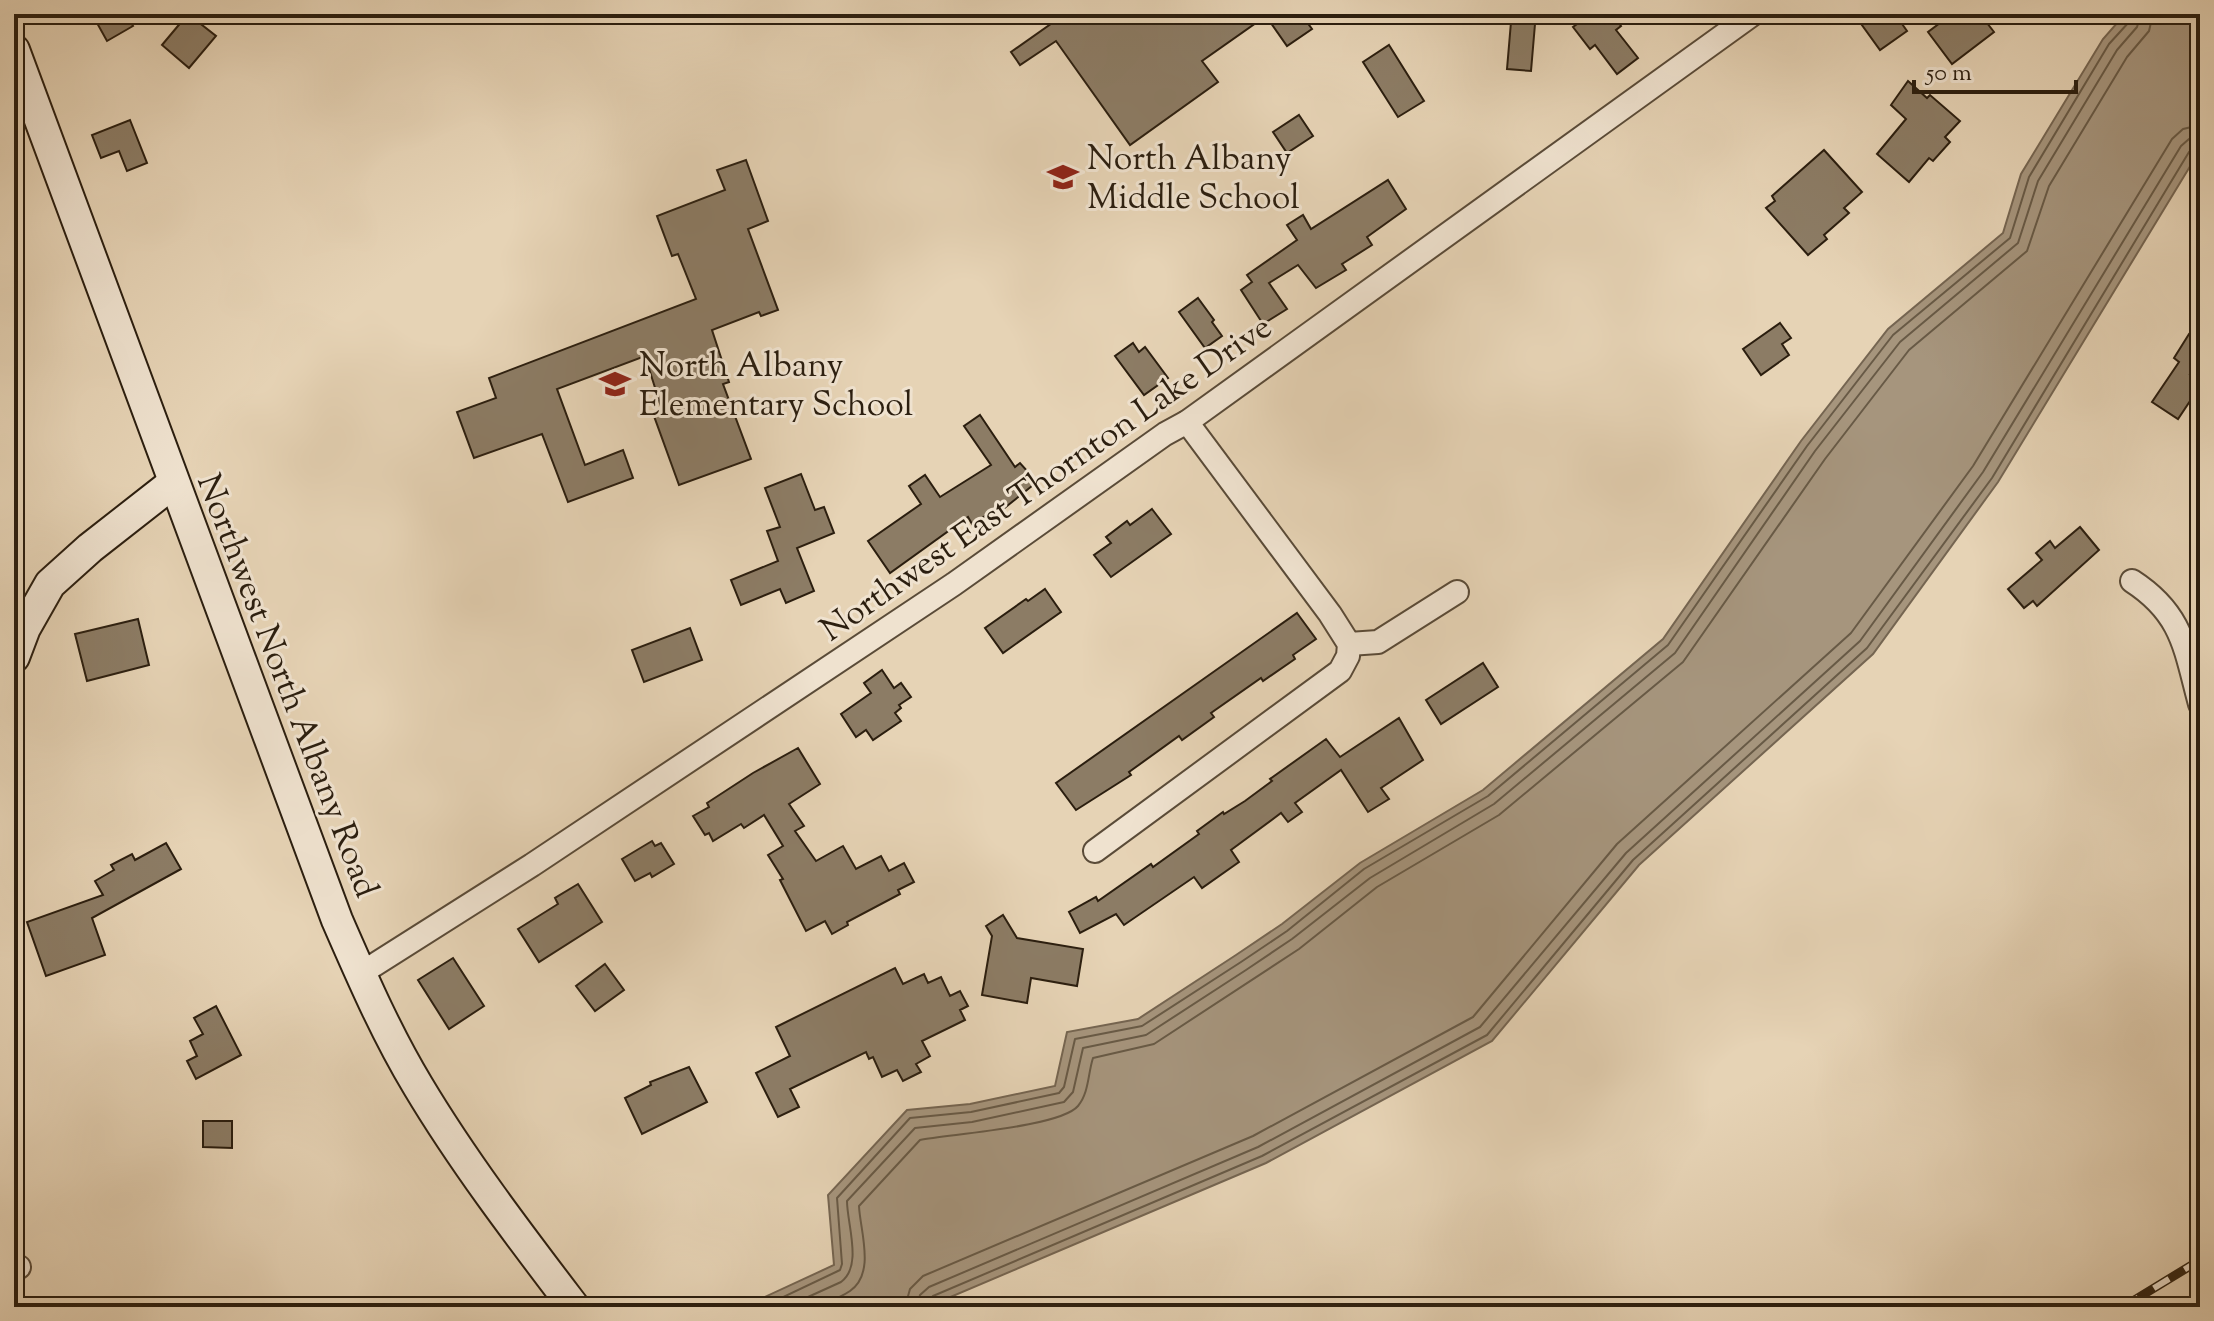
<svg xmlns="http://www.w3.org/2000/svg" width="2214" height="1321" viewBox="0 0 2214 1321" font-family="'Sorts Mill Goudy',serif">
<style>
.water{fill:#a6957d;stroke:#756551;stroke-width:2}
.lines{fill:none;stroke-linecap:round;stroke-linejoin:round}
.shore{stroke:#685a46;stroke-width:2}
.building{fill:#8c7c65;stroke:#2b1e0f;stroke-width:2}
.street-casing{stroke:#5a4b38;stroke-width:26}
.secondary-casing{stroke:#2b1e0f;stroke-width:34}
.street{stroke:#efe2cf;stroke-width:22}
.secondary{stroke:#efe2cf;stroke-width:30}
.rail-casing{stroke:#2b1e0f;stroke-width:9}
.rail{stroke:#efe2cf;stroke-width:6;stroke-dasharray:18;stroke-linecap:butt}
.labels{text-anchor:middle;stroke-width:6;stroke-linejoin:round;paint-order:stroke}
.poi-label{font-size:34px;fill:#2b1e0f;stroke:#efe2cf;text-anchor:start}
.street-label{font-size:34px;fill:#2b1e0f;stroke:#efe2cf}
</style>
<rect width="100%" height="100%" fill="#e6d3b5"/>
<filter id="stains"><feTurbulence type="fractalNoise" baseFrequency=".0025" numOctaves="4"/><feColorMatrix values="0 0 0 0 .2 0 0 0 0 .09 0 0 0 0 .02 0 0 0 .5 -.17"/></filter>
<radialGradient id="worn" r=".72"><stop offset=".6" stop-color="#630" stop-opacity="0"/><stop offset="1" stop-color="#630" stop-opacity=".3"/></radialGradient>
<!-- water -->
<path class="water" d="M 2125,14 L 2200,14 L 2200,150 L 1998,482 L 1873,654 L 1639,865 L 1492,1041 L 1266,1163 L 927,1307 L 743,1307 L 834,1265 L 828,1195 L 907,1110 L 970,1104 L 1055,1086 L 1067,1032 L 1138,1019 L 1236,955 L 1282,924 L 1360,863 L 1483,790 L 1663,639 L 1801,441 L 1888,329 L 2003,233 L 2021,174 L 2103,39 Z"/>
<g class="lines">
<!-- shore -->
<g class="shore">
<path d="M 762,1307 L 840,1270 L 842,1264 L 837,1198 L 910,1118 L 971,1112 L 1059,1093 L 1064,1087 L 1075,1039 L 1142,1026 L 1241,962 L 1287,931 L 1364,869 L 1488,796 L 1668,645 L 1807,446 L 1893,335 L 2010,238 L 2029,177 L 2109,44 L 2129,22 L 2131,14"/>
<path d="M 786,1307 L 841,1282 C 863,1266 847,1224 847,1201 L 915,1128 L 972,1122 L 1064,1102 L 1073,1092 L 1083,1048 L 1146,1035 L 1246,970 L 1292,939 L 1370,878 L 1494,804 L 1675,653 L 1815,451 L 1900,342 L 2018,243 L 2038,181 L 2117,50 L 2137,27 L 2141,14"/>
<path d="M 815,1307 C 827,1302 840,1298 850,1291 C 876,1273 860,1231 859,1206 L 920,1140 C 951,1134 1060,1127 1078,1106 C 1089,1093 1088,1073 1093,1058 L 1154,1044 L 1299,949 L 1377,887 L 1499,815 L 1683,662 L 1825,459 L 1909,350 L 2027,251 L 2049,186 L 2127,57 L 2149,31 L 2153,14"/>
<path d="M 905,1307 L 910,1289 L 923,1276 L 1253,1136 L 1473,1017 L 1617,844 L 1851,633 L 1973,466 L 2172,139 L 2183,129 L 2200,125"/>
<path d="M 917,1307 L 920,1295 L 929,1287 L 1258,1147 L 1480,1027 L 1626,853 L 1860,641 L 1983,472 L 2181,146 L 2189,139 L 2200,137"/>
<path d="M 927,1307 L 929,1300 L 933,1296 L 1262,1156 L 1487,1035 L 1633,860 L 1867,648 L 1992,478 L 2189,152 L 2200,147"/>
</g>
</g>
<!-- building -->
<g class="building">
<path d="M 92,14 L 126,14 L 133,26 L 107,41 Z"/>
<path d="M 188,14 L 216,36 L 189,68 L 162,45 Z"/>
<path d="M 1065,14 L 1301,14 L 1312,29 L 1287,46 L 1266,16 L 1202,61 L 1218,82 L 1130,145 L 1056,41 L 1020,65 L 1011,52 Z"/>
<path d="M 1591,14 L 1612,14 L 1621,26 L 1616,30 L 1638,58 L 1617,74 L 1595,45 L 1590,49 L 1573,27 Z"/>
<path d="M 1854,14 L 1895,14 L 1907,31 L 1880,50 Z"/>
<path d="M 1952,14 L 1980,14 L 1994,32 L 1952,64 L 1928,32 Z"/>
<path d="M 1511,22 L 1535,24 L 1531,71 L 1507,69 Z"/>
<path d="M 1389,45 L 1424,101 L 1398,117 L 1363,62 Z"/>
<path d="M 1908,81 L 1927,98 L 1930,95 L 1960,121 L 1945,137 L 1950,142 L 1933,161 L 1929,158 L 1909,182 L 1877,154 L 1906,119 L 1891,105 Z"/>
<path d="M 1299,115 L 1313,136 L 1287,153 L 1273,132 Z"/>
<path d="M 130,120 L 147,163 L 127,171 L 119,151 L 101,158 L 92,135 Z"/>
<path d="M 1824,150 L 1862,192 L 1844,208 L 1849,213 L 1824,235 L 1827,239 L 1808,255 L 1766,208 L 1775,201 L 1772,196 Z"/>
<path d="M 746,160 L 768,221 L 748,229 L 778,310 L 761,316 L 759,312 L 712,330 L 729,382 L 723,384 L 751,459 L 679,485 L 654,416 L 663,413 L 645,356 L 557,389 L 585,465 L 623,450 L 633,478 L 568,502 L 542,434 L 474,458 L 457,412 L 496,398 L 489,378 L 696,299 L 678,254 L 672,256 L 657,216 L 725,190 L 717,170 Z"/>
<path d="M 1388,180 L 1406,209 L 1367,237 L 1372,245 L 1342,264 L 1346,270 L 1316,288 L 1298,265 L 1269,283 L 1287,309 L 1263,324 L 1241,290 L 1252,282 L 1247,275 L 1297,240 L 1287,225 L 1303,215 L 1311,229 Z"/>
<path d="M 1198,298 L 1214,320 L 1212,322 L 1222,336 L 1205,348 L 1179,312 Z"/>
<path d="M 1780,323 L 1791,338 L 1782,344 L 1789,355 L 1761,375 L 1743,349 Z"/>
<path d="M 2189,334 L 2200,340 L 2200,358 L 2190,374 L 2194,376 L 2191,380 L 2200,386 L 2178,419 L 2152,402 L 2179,362 L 2174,358 Z"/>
<path d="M 1133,343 L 1139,352 L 1145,347 L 1168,378 L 1144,395 L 1115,356 Z"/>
<path d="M 980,415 L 1015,467 L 1020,463 L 1037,482 L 1002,510 L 1000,507 L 972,524 L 968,517 L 890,573 L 868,541 L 921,504 L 909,486 L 925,475 L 940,497 L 991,465 L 964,426 Z"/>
<path d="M 801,474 L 815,510 L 824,507 L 834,533 L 797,548 L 814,591 L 786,603 L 780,589 L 741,605 L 731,580 L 778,561 L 767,531 L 780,527 L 765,488 Z"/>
<path d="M 1152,509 L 1171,534 L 1111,577 L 1094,555 L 1111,543 L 1106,537 L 1127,521 L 1130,525 Z"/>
<path d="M 2080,527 L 2099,550 L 2037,606 L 2033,601 L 2024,608 L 2008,589 L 2042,560 L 2036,553 L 2050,541 L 2055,548 Z"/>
<path d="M 1045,589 L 1061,612 L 1003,653 L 985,628 L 1026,599 L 1028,601 Z"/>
<path d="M 1297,613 L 1316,639 L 1293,655 L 1295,659 L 1263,681 L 1261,678 L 1211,713 L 1214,717 L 1182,740 L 1179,736 L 1129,772 L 1131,775 L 1076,810 L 1056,783 Z"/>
<path d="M 138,619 L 149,665 L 87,681 L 75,634 Z"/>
<path d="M 690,628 L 702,660 L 644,682 L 632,650 Z"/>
<path d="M 1483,663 L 1498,687 L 1441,724 L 1426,700 Z"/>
<path d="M 882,670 L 894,688 L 901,683 L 911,697 L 899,705 L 901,708 L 895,713 L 901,721 L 873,740 L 866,730 L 856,737 L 841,714 L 871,693 L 864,683 Z"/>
<path d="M 1399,718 L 1423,760 L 1381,788 L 1389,799 L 1368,812 L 1341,770 L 1295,803 L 1302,812 L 1288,822 L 1281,813 L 1231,850 L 1239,862 L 1202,888 L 1194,877 L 1124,925 L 1116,914 L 1080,933 L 1069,912 L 1096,897 L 1098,901 L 1151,864 L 1153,867 L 1199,834 L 1197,831 L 1223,812 L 1224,814 L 1245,801 L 1272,781 L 1270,779 L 1326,739 L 1340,757 Z"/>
<path d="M 798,748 L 820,784 L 789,804 L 804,826 L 795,831 L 816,861 L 843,846 L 856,869 L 881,856 L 889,871 L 904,863 L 914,882 L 898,890 L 900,894 L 847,922 L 848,925 L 832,934 L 825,921 L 806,931 L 780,880 L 783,879 L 768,855 L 783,846 L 764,815 L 744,828 L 741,824 L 713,841 L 709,833 L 705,835 L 693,816 L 709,807 L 707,803 L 753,773 Z"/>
<path d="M 652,841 L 655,846 L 661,843 L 674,864 L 652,877 L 650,873 L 635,881 L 622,859 Z"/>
<path d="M 166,843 L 181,869 L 92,918 L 105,955 L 46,976 L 27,922 L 103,895 L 95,881 L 114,870 L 111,865 L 132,854 L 135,860 Z"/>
<path d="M 578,884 L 602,922 L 539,962 L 518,929 L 558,904 L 555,898 Z"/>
<path d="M 1003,915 L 1017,938 L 1083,949 L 1077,986 L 1031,978 L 1027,1003 L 982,995 L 992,936 L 986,926 Z"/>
<path d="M 453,958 L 484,1006 L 449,1029 L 418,980 Z"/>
<path d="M 605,964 L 624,990 L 595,1011 L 576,986 Z"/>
<path d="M 895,968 L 903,984 L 924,974 L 928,983 L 941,977 L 950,996 L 960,991 L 968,1006 L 960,1010 L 965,1020 L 922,1041 L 930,1056 L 916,1064 L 921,1072 L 903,1081 L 897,1070 L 882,1077 L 873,1057 L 869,1059 L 866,1052 L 790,1089 L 799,1107 L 778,1117 L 756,1073 L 790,1056 L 776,1027 Z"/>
<path d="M 216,1006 L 241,1055 L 196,1079 L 187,1061 L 197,1056 L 190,1041 L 203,1034 L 194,1018 Z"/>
<path d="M 689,1067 L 707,1102 L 642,1134 L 625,1098 L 651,1085 L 650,1082 Z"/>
<path d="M 203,1121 L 232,1121 L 232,1148 L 203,1147 Z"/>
</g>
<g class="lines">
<defs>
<g id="street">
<path d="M 14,115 L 34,106"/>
<path d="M 2132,581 C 2183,614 2185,649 2200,704"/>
<path d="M 1349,644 L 1378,642 L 1457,592"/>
<path d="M 1095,851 L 1340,671 L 1348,656 L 1349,644 L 1330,614 L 1187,422"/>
<path d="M 360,974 L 532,865 L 954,584 L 1165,434 L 1187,422 L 1753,14"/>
<path d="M 14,1270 L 19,1267"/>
</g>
<g id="secondary">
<path d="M 14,50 L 337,920 C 362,977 386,1033 418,1086 C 464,1163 520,1236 574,1307"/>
<path d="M 14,657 L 25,628 L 50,584 L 90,548 L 173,483"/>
</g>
</defs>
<!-- street casing -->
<use href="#street" class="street-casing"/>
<!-- secondary casing -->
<use href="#secondary" class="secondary-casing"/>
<!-- street -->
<use href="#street" class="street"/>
<!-- secondary -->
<use href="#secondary" class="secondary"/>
<defs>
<path id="rail" d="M 2123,1307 L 2200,1260"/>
</defs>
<!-- rail casing -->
<use href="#rail" class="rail-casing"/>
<!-- rail -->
<use href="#rail" class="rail"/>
</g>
<!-- icons -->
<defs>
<symbol id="school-bare" viewBox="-9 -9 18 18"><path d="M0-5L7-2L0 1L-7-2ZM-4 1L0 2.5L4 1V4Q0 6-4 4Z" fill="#8f2418" stroke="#efe2cf" stroke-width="2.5" paint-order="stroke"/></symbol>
</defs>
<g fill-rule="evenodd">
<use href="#school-bare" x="1041" y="155" width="44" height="44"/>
<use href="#school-bare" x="593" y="362" width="44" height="44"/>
</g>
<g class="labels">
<!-- poi labels -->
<g class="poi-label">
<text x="1087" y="169">North Albany<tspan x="1087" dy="39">Middle School</tspan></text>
<text x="639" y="376">North Albany<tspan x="639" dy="39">Elementary School</tspan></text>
</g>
<!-- street labels -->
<g class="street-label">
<text transform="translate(1045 477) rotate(-35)" y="12">Northwest East Thornton Lake Drive</text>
<text transform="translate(289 685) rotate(69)" y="12">Northwest North Albany Road</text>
</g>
</g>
<!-- margin -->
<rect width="2214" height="1321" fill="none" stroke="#e6d3b5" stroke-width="48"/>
<rect x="16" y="16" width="2182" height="1289" fill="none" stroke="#2b1e0f" stroke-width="4"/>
<rect x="24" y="24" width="2166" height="1273" fill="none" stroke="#2b1e0f" stroke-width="2"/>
<!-- scale -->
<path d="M1914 80v12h162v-12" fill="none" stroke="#2b1e0f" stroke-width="4"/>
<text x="1926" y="80" font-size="24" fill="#2b1e0f" stroke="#efe2cf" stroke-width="6" paint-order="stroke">50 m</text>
<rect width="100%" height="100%" filter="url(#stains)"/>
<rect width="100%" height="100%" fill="url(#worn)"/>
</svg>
